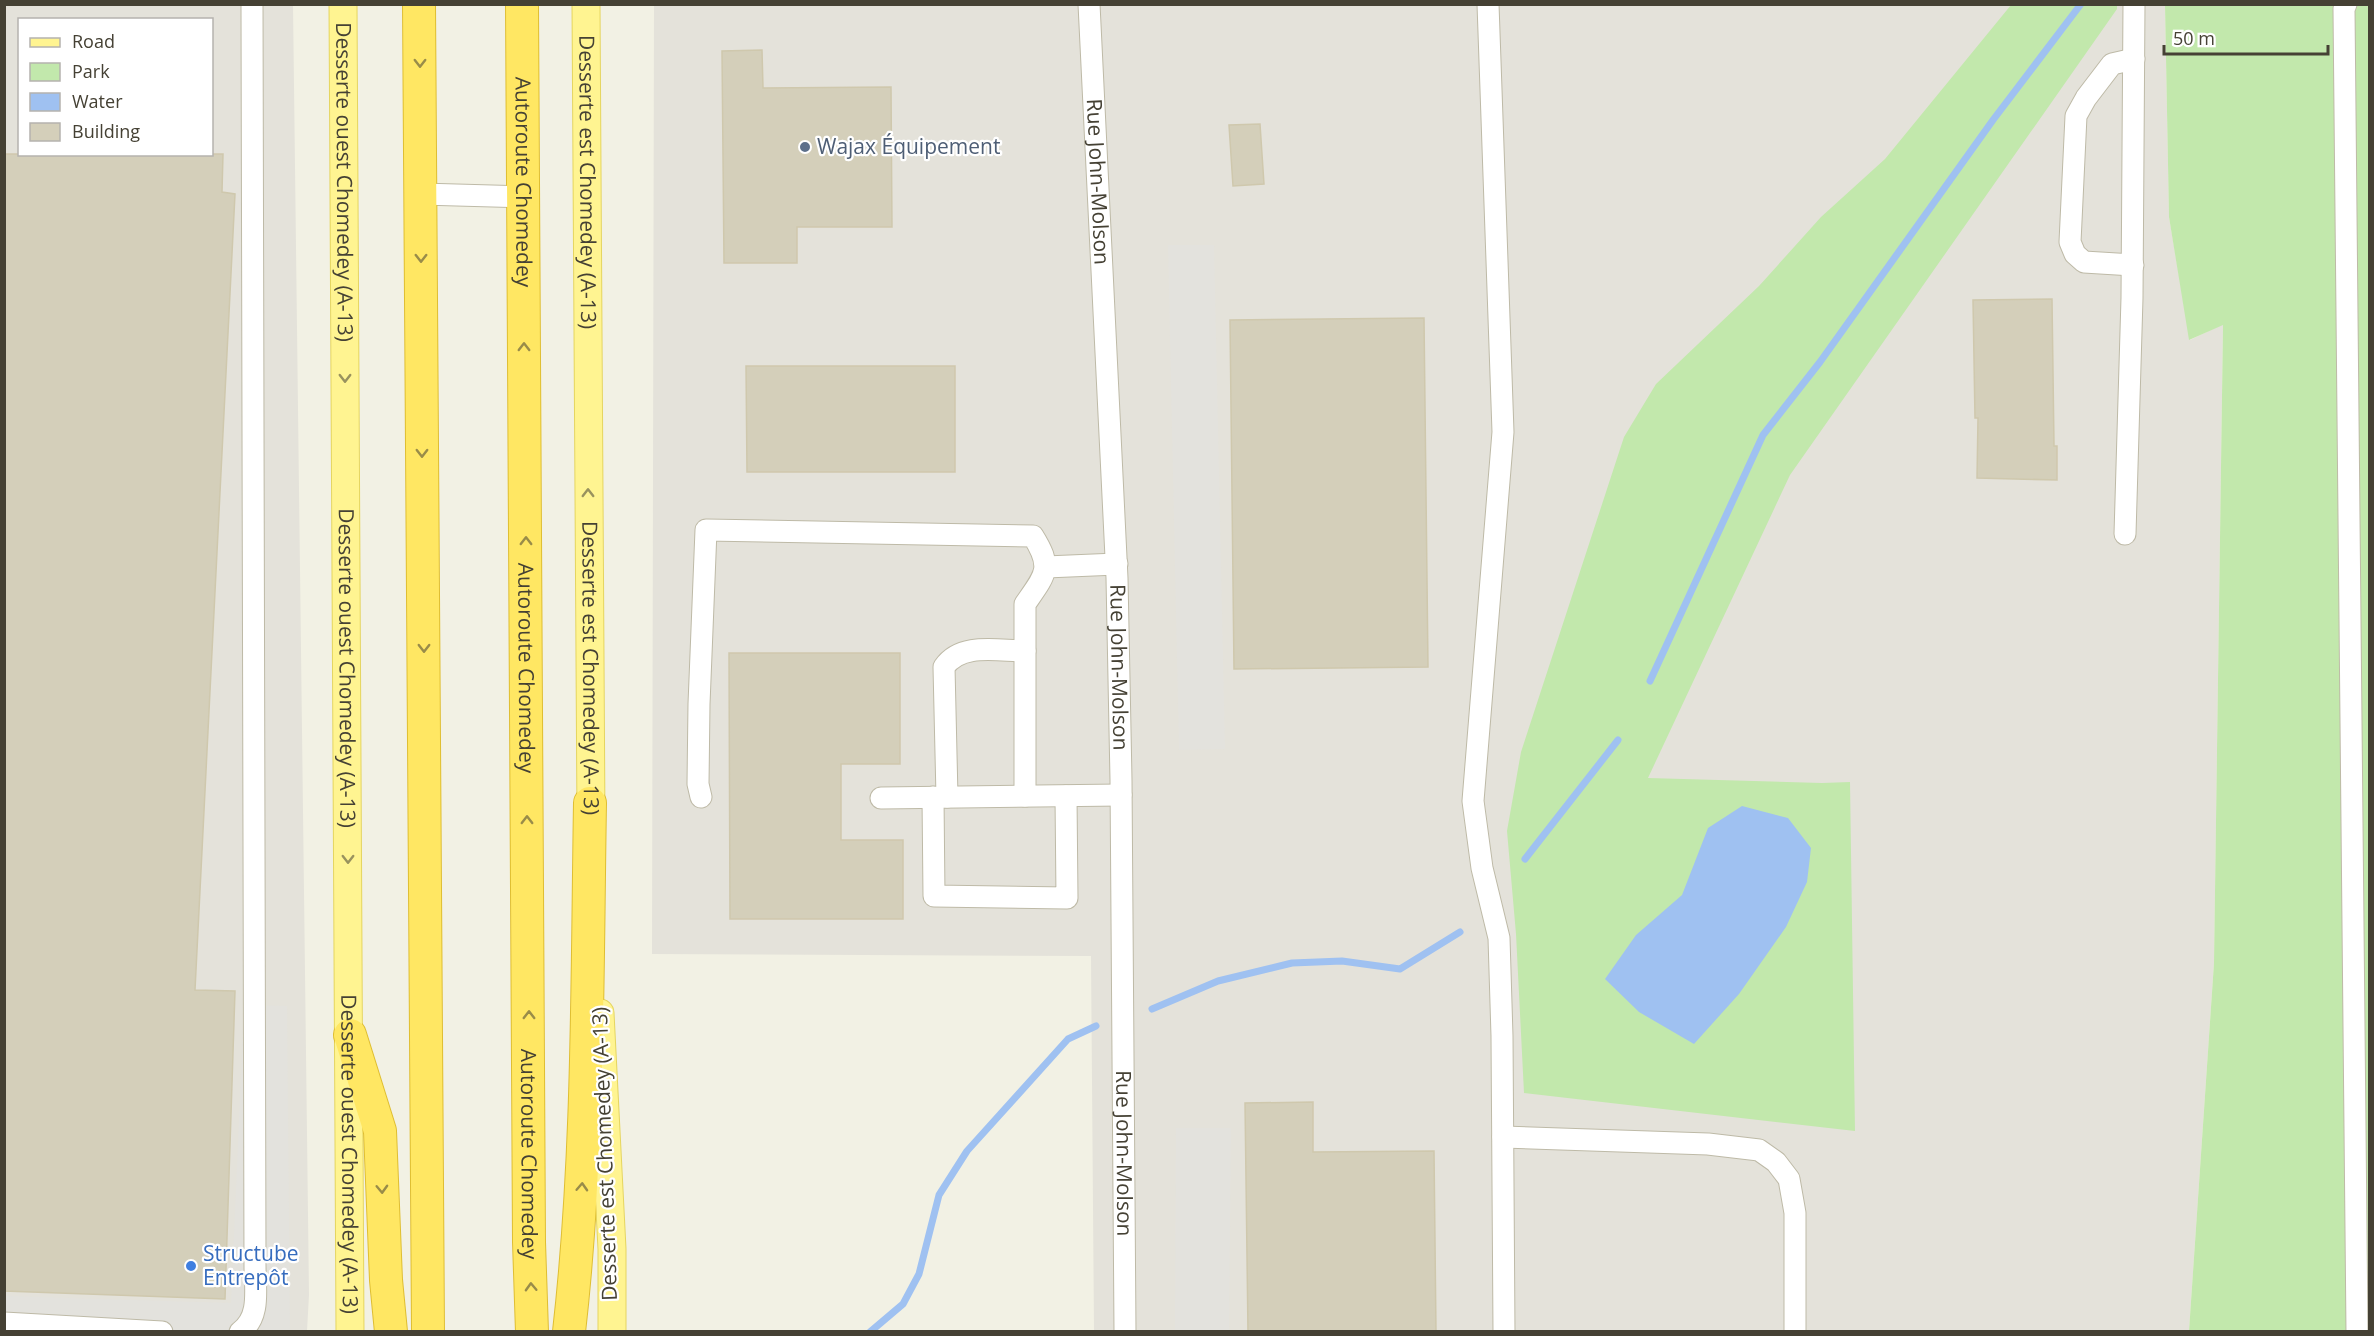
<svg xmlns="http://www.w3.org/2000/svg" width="2374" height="1336" viewBox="0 0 2374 1336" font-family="'Open Sans',sans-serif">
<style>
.industrial{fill:#e4e2da;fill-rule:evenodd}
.green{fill:#c2e8ac}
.parking{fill:#e3e2dd}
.water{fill:#9fc1f1}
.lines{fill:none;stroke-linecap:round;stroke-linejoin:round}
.stream{stroke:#9fc1f1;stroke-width:7}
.building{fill:#d4cfba;stroke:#cfc8ad;stroke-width:1.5}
.minor-casing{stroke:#bebaa7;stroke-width:23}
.major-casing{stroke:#e5d560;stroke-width:29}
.highway-casing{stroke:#dfbe32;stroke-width:34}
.minor{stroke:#fff;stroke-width:21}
.major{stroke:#fff491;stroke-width:27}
.highway{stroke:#ffe763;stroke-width:32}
.oneway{stroke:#998c49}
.oneway2{stroke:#99925e}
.service-dot{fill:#5c6f8a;stroke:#fff;stroke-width:2}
.shop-dot{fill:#3f7fe0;stroke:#fff;stroke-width:2}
.labels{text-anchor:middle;stroke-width:4.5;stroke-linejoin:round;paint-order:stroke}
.service-label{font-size:21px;fill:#4e5e75;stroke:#fff;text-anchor:start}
.street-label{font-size:21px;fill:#454134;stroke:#fff}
.shop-label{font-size:21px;fill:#366cbe;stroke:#fff;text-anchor:start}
</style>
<rect width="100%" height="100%" fill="#f2f1e4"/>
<!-- industrial -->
<g class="industrial">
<path d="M 5,5 L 293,5 L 309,1295 L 307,1331 L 5,1332 ZM 20,20 L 212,20 L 212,154 L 20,154 Z"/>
<path d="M 654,5 L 2165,5 L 2169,217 L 2190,340 L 2223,324 L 2214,963 L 2189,1331 L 1094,1331 L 1091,956 L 652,954 Z"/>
</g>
<!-- green -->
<g class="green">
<path d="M 2011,5 L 2117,5 L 2117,9 L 1790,475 L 1648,778 L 1822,783 L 1850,782 L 1855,1131 L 1524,1093 L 1516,934 L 1507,831 L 1521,752 L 1624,437 L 1656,384 L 1759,286 L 1821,217 L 1885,159 Z"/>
<path d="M 2165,5 L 2369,5 L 2369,1331 L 2189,1331 L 2214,963 L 2223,325 L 2189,340 L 2169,217 Z"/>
</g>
<!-- parking -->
<g class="parking">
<path d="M 1168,245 L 1214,245 L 1225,749 L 1179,750 Z"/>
<path d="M 244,1005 L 287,1006 L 290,1331 L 5,1332 L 5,1296 L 231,1303 Z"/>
<path d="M 1176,1128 L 1231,1128 L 1229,1331 L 1175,1331 Z"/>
</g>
<!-- water -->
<path class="water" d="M 1742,806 L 1788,818 L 1811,848 L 1807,882 L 1786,927 L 1739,994 L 1694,1044 L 1639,1012 L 1605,979 L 1636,935 L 1682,895 L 1708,828 Z"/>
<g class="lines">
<!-- stream -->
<g class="stream">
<path d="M 1650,681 L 1763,435 L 1820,362 L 1993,120 L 2081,4"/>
<path d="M 1525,859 L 1618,740"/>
<path d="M 1152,1009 L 1218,981 L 1292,963 L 1342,961 L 1400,969 L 1460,932"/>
<path d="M 870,1332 L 903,1304 L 919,1274 L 939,1195 L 967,1151 L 1068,1039 L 1096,1026"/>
</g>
</g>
<!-- building -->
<g class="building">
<path d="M 762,50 L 763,88 L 891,87 L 892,227 L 797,227 L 797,263 L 724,263 L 722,51 Z"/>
<path d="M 1260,124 L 1264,184 L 1233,186 L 1229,125 Z"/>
<path d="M 4,154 L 223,154 L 222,192 L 235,194 L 195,990 L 235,991 L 225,1299 L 4,1291 Z"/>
<path d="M 2052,299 L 2054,446 L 2057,446 L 2057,480 L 1977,478 L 1978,418 L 1975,418 L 1973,300 Z"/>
<path d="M 1424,318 L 1428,667 L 1234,669 L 1230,320 Z"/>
<path d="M 746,366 L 955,366 L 955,472 L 747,472 Z"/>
<path d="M 729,653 L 900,653 L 900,764 L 841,764 L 841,840 L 903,840 L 903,919 L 730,919 Z"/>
<path d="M 1313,1102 L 1313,1152 L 1434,1151 L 1436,1332 L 1248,1332 L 1245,1103 Z"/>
</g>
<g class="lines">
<defs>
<g id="minor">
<path id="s1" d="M 1089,4 L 1117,578 L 1121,780 L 1125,1332"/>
<path d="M 1488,4 L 1503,432 L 1473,801 L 1482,868 L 1499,938 L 1502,1036 L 1504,1332"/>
<path d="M 2346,4 L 2344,9 L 2357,1332"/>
<path d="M 421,194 L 523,197"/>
<path d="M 2133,265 L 2084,262 L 2075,254 L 2070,242 L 2076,116 L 2086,98 L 2112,64 L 2134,59"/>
<path d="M 2125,534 L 2132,298 L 2134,4"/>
<path d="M 1046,567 L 1117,564"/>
<path d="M 701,797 L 698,784 L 699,704 L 706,530 L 1033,536 C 1053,568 1046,574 1025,604 L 1025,796"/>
<path d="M 933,797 L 934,896 L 1067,898 L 1066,796"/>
<path d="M 947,797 L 944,667 C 961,642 998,651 1025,651"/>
<path d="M 881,798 L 1121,795"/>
<path d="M 1503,1137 L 1708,1144 L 1759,1150 L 1776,1162 L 1789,1179 L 1795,1213 L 1795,1332"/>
<path d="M 4,1323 L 162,1332"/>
<path d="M 240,1332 C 261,1317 255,1289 255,1266 L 252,4"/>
</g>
<g id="major">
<path id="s2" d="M 343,4 L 350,1332"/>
<path id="s3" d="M 586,4 L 591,822"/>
<path d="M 600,1013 L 612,1249 L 612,1332"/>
</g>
<g id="highway">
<path d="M 419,4 L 428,1332"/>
<path id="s4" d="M 522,4 L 529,1242 L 532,1332"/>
<path d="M 350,1035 L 380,1131 L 386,1280 L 391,1332"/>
<path d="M 569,1332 C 589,1156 587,979 590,803"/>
</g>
</defs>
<!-- minor casing -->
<use href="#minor" class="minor-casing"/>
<!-- major casing -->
<use href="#major" class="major-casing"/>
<!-- highway casing -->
<use href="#highway" class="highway-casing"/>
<!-- minor -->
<use href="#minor" class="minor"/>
<!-- major -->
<use href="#major" class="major"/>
<!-- highway -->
<use href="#highway" class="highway"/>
</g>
<!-- one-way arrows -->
<defs><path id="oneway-chevron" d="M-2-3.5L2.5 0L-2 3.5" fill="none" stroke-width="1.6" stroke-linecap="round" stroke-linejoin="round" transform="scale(1.5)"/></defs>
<g class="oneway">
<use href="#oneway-chevron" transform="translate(420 63) rotate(90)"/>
<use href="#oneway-chevron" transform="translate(421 258) rotate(90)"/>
<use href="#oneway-chevron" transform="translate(524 347) rotate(-90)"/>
<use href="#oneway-chevron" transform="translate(422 453) rotate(90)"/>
<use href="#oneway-chevron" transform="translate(526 541) rotate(-90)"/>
<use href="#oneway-chevron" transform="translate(424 648) rotate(90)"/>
<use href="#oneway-chevron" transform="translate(527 820) rotate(-90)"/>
<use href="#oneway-chevron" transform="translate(529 1015) rotate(-90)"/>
<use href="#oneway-chevron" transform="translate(582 1187) rotate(-87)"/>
<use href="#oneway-chevron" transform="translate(382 1189) rotate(88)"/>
<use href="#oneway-chevron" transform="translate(531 1287) rotate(-92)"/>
</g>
<g class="oneway2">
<use href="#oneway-chevron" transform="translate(345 378) rotate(90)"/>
<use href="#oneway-chevron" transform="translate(588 493) rotate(-90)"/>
<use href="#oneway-chevron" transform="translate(348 859) rotate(90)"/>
</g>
<!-- markers -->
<circle class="service-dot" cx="805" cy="147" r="6"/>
<circle class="shop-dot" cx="191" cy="1266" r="6"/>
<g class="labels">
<!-- service labels -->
<g class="service-label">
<text x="817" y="154">Wajax Équipement</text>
</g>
<!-- street labels -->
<g class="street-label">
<text dy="7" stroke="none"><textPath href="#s2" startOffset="178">Desserte ouest Chomedey (A-13)</textPath></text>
<text dy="7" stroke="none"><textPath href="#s4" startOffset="178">Autoroute Chomedey</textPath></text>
<text dy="7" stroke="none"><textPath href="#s3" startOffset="178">Desserte est Chomedey (A-13)</textPath></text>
<text dy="7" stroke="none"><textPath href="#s1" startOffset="178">Rue John-Molson</textPath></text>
<text dy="7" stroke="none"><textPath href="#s2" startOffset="664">Desserte ouest Chomedey (A-13)</textPath></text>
<text dy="7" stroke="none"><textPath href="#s4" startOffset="664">Autoroute Chomedey</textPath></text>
<text dy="7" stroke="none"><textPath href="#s3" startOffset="664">Desserte est Chomedey (A-13)</textPath></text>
<text dy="7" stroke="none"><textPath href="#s1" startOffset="664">Rue John-Molson</textPath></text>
<text dy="7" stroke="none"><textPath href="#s2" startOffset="1150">Desserte ouest Chomedey (A-13)</textPath></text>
<text dy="7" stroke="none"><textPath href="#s4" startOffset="1150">Autoroute Chomedey</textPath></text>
<text transform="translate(605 1154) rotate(-92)" y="7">Desserte est Chomedey (A-13)</text>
<text dy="7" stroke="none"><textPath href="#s1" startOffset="1150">Rue John-Molson</textPath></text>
</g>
<!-- shop labels -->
<g class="shop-label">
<text x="203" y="1261">Structube<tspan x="203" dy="24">Entrepôt</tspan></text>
</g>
</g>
<!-- border -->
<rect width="2374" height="1336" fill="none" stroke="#454134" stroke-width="12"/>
<!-- legend -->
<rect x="18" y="18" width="195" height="138" fill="#ffffff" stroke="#b5b3ae" stroke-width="1.5"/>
<rect x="30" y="38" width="30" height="9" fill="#fff491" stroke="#b5b3ae" stroke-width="1.5"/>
<text x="72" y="48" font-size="18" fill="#454134">Road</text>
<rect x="30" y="63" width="30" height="18" fill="#c2e8ac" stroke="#b5b3ae" stroke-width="1.5"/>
<text x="72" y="78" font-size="18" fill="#454134">Park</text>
<rect x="30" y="93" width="30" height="18" fill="#9fc1f1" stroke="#b5b3ae" stroke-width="1.5"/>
<text x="72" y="108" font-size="18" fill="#454134">Water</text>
<rect x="30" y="123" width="30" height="18" fill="#d4cfba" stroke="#b5b3ae" stroke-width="1.5"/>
<text x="72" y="138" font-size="18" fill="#454134">Building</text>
<!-- scale -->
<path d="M2164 45v9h164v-9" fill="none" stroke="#454134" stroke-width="3"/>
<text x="2173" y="45" font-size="18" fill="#454134" stroke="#ffffff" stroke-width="4.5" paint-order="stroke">50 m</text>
</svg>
